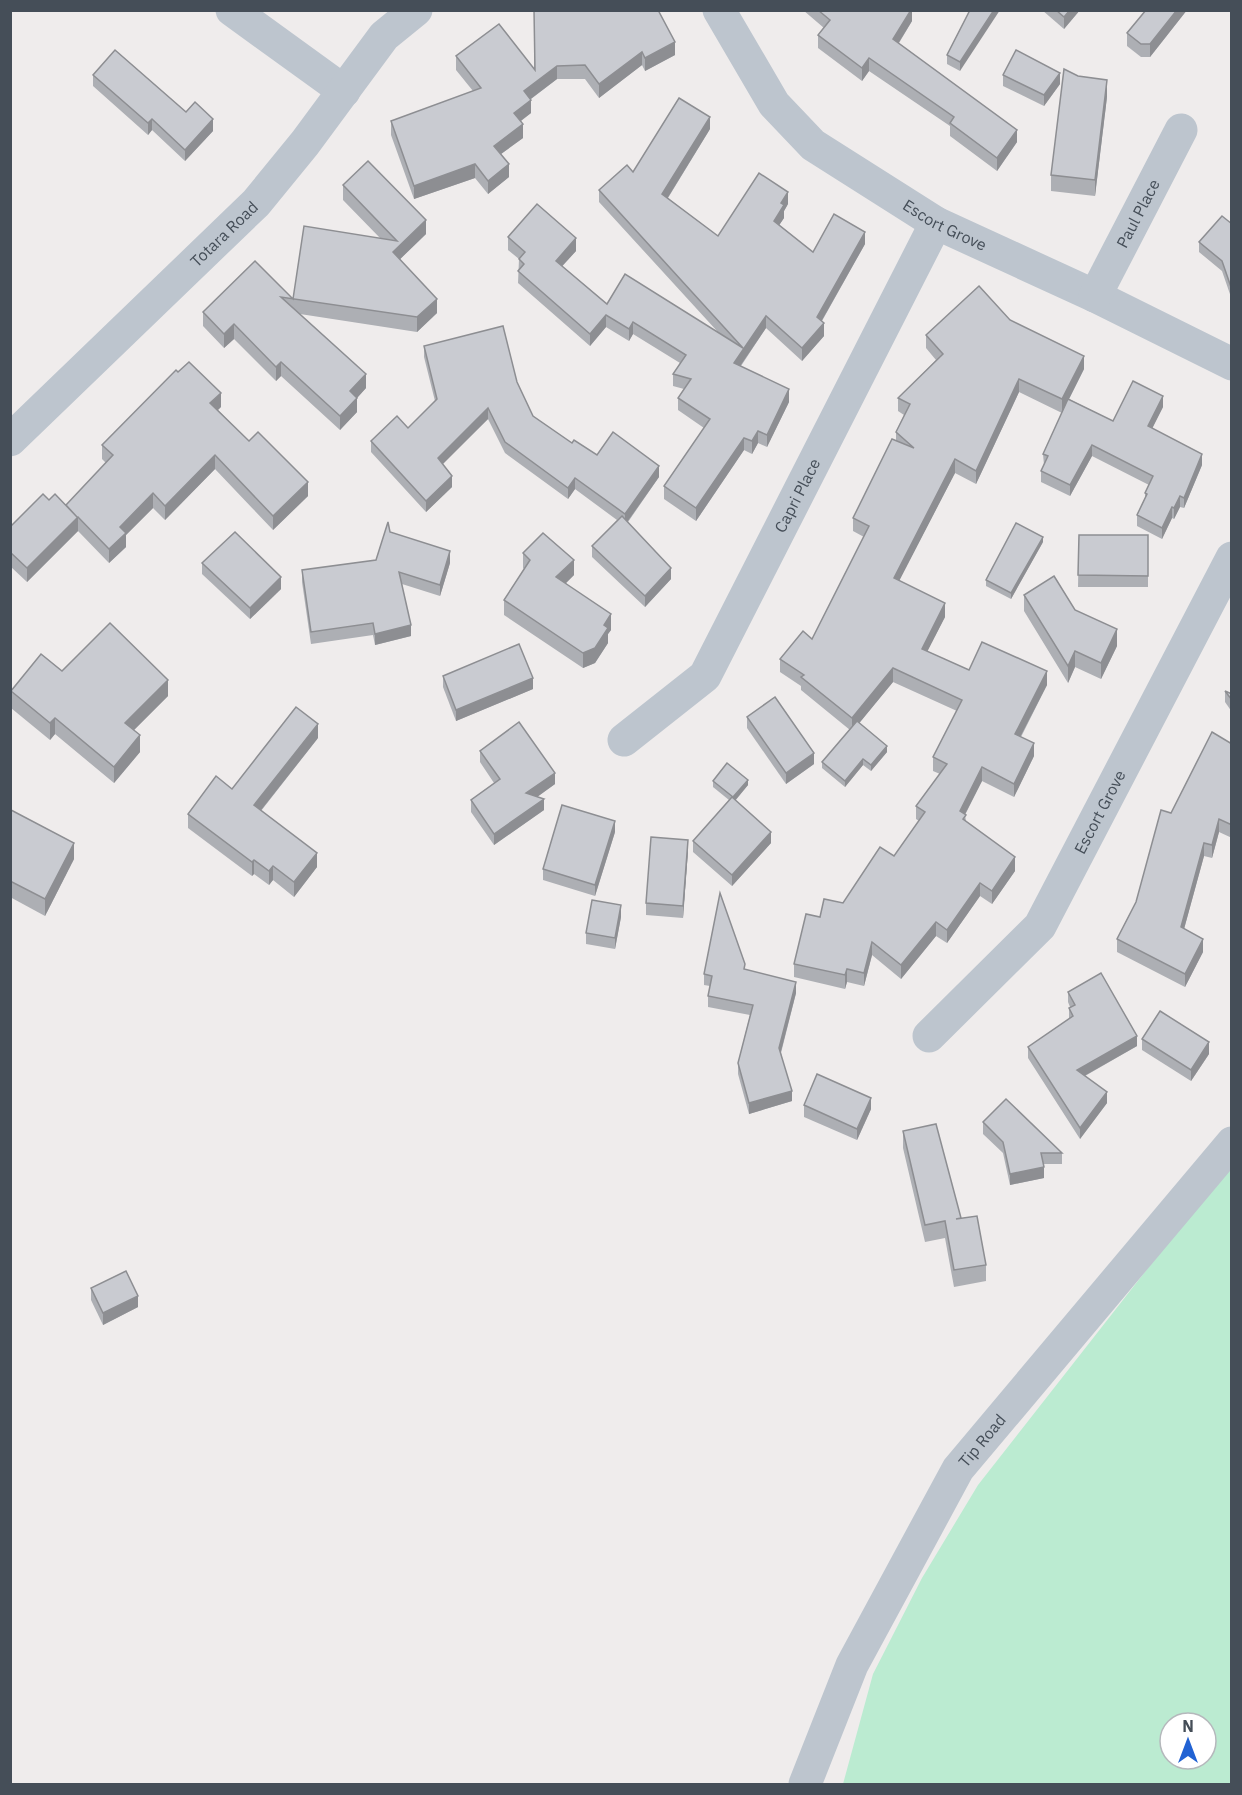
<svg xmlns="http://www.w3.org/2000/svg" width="1242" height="1795" viewBox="0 0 1242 1795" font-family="'IBM Plex Sans',sans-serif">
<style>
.green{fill:#bbebd1;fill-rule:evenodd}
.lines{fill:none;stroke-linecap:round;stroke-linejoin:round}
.street{stroke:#bdc5ce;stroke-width:33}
.wall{fill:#adafb4}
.shaded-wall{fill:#8d8e92}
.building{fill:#c9cbd1;stroke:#8d8e92;stroke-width:1.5}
.labels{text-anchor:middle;stroke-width:5;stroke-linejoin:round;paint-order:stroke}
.street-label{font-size:16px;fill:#454e58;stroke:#fff}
</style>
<rect width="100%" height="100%" fill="#efecec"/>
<!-- green -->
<path class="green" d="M 1231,1167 L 1231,1784 L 843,1784 L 873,1674 L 922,1578 L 978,1485 L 1206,1194 ZM 1170,1723 L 1206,1723 L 1206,1759 L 1170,1759 Z"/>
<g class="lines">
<!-- street -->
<g class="street">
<path d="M 232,10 L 344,91"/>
<path id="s1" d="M 719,10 L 774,104 L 813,145 L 936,223 L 1095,296 L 1232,364"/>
<path id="s2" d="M 1095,296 L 1181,130"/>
<path id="s3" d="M 10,440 L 256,203 L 305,143 L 384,36 L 416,10"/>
<path id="s4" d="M 624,740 L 705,676 L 936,223"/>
<path id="s5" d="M 929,1036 L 1040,926 L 1232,558"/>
<path id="s6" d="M 805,1784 L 852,1665 L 958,1469 L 1232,1143"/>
</g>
</g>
<!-- wall -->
<g class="wall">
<path d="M 534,10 L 675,55 L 645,71 L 642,65 L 599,98 L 585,79 L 557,79 L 531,99 L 531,113 L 521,121 L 523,138 L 501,154 L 509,177 L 488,194 L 475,178 L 414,199 L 391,135 L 391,121 L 473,91 L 456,70 L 456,56 L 534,70 Z"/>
<path d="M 803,10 L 912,10 L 912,21 L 899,43 L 1017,142 L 997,171 L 950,136 L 950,126 L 869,71 L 862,81 L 818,48 L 818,35 L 824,28 Z"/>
<path d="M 970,10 L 960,71 L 947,64 L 947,55 Z"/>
<path d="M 1042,10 L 1080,10 L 1064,29 Z"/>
<path d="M 1146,10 L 1187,10 L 1150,57 L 1141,57 L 1127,46 L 1127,33 Z"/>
<path d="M 93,75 L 186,112 L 213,131 L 185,161 L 152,130 L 148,135 L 93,86 Z"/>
<path d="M 1003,75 L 1060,84 L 1044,106 L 1003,86 Z"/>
<path d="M 1107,97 L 1095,196 L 1051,191 L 1051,175 Z"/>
<path d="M 710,129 L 668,198 L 718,236 L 788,204 L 784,211 L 784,218 L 779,225 L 813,252 L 865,244 L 822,321 L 824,336 L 802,361 L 766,328 L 741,366 L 789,402 L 767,447 L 758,443 L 752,454 L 744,450 L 696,521 L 664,499 L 664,486 L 704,428 L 678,410 L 678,398 L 684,389 L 673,386 L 673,374 L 680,363 L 633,334 L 629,341 L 606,327 L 590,346 L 518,283 L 519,259 L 508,250 L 508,237 L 576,251 L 562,266 L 607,304 L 717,331 L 599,202 L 599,190 Z"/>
<path d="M 343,185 L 426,234 L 400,259 L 437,313 L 417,332 L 300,314 L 366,388 L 357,398 L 357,412 L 340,430 L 281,376 L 276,381 L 234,339 L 224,348 L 203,326 L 203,312 L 255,261 L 293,299 L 380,238 L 343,200 Z"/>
<path d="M 1232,224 L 1232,300 L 1222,271 L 1199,252 L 1199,242 Z"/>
<path d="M 1010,320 L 1084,369 L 1069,399 L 1113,421 L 1163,407 L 1152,428 L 1202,465 L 1184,508 L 1180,507 L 1174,519 L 1172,518 L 1162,539 L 1137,526 L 1137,515 L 1145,498 L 1145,493 L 1149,485 L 1092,456 L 1070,496 L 1041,482 L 1041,471 L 1044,465 L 1043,454 L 1062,413 L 1019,392 L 976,484 L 955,473 L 899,580 L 945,617 L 927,651 L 969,670 L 1047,685 L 1021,737 L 1034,756 L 1014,797 L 982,781 L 965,815 L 966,821 L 1015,871 L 992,904 L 980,896 L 947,943 L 936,936 L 901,979 L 872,955 L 864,986 L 847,982 L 845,989 L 794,977 L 794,964 L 820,917 L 843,903 L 894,856 L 919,821 L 916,819 L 916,806 L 940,774 L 933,771 L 933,757 L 957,711 L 893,682 L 859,723 L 887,752 L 871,771 L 863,765 L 845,787 L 822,768 L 822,762 L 850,730 L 801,690 L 801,686 L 780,672 L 780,659 L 812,639 L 864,537 L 853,531 L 853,518 L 896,441 L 896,432 L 904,415 L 898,411 L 898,398 L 936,360 L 926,348 L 926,335 Z"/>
<path d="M 424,346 L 517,382 L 533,416 L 572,443 L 597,455 L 659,477 L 628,522 L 671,579 L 645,607 L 592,557 L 592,546 L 617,520 L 575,489 L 568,499 L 505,453 L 488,419 L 442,464 L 452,487 L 426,512 L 371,452 L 371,441 L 408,428 L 435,401 L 424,357 Z"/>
<path d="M 221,407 L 218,410 L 249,441 L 308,496 L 273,530 L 215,469 L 165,520 L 153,508 L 126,535 L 126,547 L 109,563 L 78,531 L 27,582 L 10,566 L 10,527 L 49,500 L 66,506 L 106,463 L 102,459 L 102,445 Z"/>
<path d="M 390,532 L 450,563 L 440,596 L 402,584 L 411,636 L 375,645 L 373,635 L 311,644 L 302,582 L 302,570 L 376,560 Z"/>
<path d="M 1079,535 L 1148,535 L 1148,587 L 1078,587 Z"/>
<path d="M 1043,542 L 1011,599 L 986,586 L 986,580 Z"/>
<path d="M 523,553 L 574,575 L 566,583 L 611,630 L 608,634 L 608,643 L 595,663 L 583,668 L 504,615 L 504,600 L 524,569 L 523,568 Z"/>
<path d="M 202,563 L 281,589 L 250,619 L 202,574 Z"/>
<path d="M 1024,595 L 1075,610 L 1117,646 L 1101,679 L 1075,667 L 1068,683 L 1024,611 Z"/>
<path d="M 62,671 L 168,696 L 134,730 L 140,752 L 114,783 L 55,734 L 50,740 L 11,708 L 11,691 Z"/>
<path d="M 443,676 L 533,689 L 456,721 L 443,687 Z"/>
<path d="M 1225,691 L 1232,694 L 1232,712 L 1225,702 Z"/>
<path d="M 747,717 L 814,764 L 786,784 L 747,728 Z"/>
<path d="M 318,738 L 261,811 L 317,867 L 294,897 L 273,880 L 269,885 L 254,874 L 252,876 L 188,828 L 188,814 Z"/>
<path d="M 1232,744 L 1232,838 L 1219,832 L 1212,858 L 1204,856 L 1184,929 L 1203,952 L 1185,987 L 1117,952 L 1117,939 L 1136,902 L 1171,813 Z"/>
<path d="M 480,751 L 555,784 L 537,797 L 544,810 L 494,845 L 471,812 L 471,800 L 494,783 L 480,762 Z"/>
<path d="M 713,781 L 748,785 L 735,801 L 771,843 L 732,886 L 693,852 L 693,841 L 729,800 L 713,787 Z"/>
<path d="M 10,810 L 74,859 L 45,916 L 10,897 Z"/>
<path d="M 615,832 L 595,896 L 543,880 L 543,869 Z"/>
<path d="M 688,851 L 683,918 L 646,915 L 646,903 Z"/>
<path d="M 621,917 L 615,949 L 586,944 L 586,933 Z"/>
<path d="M 745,969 L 796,993 L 781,1053 L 792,1101 L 749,1114 L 738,1074 L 738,1063 L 750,1015 L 708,1007 L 708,996 L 710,986 L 704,985 L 704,974 Z"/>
<path d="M 1068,992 L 1137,1046 L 1085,1076 L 1107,1103 L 1080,1139 L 1028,1058 L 1028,1047 L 1069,1019 L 1069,1008 L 1070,1007 L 1068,1002 Z"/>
<path d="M 1142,1039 L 1209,1054 L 1191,1081 L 1142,1050 Z"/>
<path d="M 804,1105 L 871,1109 L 857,1140 L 804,1117 Z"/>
<path d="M 983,1122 L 1062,1153 L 1062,1164 L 1043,1164 L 1044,1178 L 1010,1185 L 1003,1153 L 983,1134 Z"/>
<path d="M 903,1131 L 961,1218 L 986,1265 L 986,1281 L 954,1287 L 945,1238 L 925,1242 L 903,1148 Z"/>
<path d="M 91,1288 L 138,1307 L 103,1325 L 91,1300 Z"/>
</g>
<!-- shaded-wall -->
<g class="shaded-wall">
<path d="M 911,10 L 912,10 L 912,21 L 893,52 L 893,39 Z"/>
<path d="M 994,10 L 1000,10 L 960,71 L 960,62 Z"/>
<path d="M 1070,10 L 1080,10 L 1064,29 L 1064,17 Z"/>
<path d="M 1177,10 L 1187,10 L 1150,57 L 1150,44 Z"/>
<path d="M 675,42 L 675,55 L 645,71 L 645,58 Z"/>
<path d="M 642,52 L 642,65 L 599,98 L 599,84 Z"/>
<path d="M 869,58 L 869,71 L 862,81 L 862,68 Z"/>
<path d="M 557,66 L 557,79 L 524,104 L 524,91 Z"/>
<path d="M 1060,73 L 1060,84 L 1044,106 L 1044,95 Z"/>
<path d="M 1107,80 L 1107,97 L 1095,196 L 1095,180 Z"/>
<path d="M 531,100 L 531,113 L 514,126 L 514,113 Z"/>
<path d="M 710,117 L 710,129 L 662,207 L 662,194 Z"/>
<path d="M 152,119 L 152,130 L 148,135 L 148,123 Z"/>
<path d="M 213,119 L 213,131 L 185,161 L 185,150 Z"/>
<path d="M 523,124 L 523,138 L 494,159 L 494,146 Z"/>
<path d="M 1017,130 L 1017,142 L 997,171 L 997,158 Z"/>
<path d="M 475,164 L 475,178 L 414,199 L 414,186 Z"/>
<path d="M 509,164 L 509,177 L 488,194 L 488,181 Z"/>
<path d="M 788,192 L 788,204 L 784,211 L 784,218 L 774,233 L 774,221 L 781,203 Z"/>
<path d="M 426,220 L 426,234 L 393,266 L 393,252 Z"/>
<path d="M 865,232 L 865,244 L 817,329 L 817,317 Z"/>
<path d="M 576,238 L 576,251 L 556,273 L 556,261 Z"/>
<path d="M 437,299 L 437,313 L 417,332 L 417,317 Z"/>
<path d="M 606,315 L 606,327 L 590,346 L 590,334 Z"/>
<path d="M 766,316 L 766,328 L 734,375 L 734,363 Z"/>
<path d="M 633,322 L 633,334 L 629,341 L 629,329 Z"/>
<path d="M 824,323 L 824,336 L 802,361 L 802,348 Z"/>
<path d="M 234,324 L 234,339 L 224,348 L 224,334 Z"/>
<path d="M 1084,356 L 1084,369 L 1062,413 L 1062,399 Z"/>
<path d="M 281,362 L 281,376 L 276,381 L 276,367 Z"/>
<path d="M 366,374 L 366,388 L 357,398 L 357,412 L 340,430 L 340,416 L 350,391 Z"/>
<path d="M 1019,379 L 1019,392 L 976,484 L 976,471 Z"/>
<path d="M 789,389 L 789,402 L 767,447 L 767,435 Z"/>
<path d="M 221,393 L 221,407 L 210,417 L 210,403 Z"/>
<path d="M 1163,396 L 1163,407 L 1148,437 L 1148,426 Z"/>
<path d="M 488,408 L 488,419 L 438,469 L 438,458 Z"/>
<path d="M 758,431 L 758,443 L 752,454 L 752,441 Z"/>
<path d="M 744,438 L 744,450 L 696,521 L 696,508 Z"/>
<path d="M 1092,445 L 1092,456 L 1070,496 L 1070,485 Z"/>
<path d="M 1202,454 L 1202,465 L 1184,508 L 1184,498 Z"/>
<path d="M 215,455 L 215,469 L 165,520 L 165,506 Z"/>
<path d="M 955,459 L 955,473 L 894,591 L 894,578 Z"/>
<path d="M 659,466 L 659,477 L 625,525 L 625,514 Z"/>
<path d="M 452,476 L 452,487 L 426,512 L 426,501 Z"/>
<path d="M 575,478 L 575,489 L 568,499 L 568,488 Z"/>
<path d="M 308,482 L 308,496 L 273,530 L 273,516 Z"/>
<path d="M 153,493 L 153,508 L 126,535 L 126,547 L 109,563 L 109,549 L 120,527 Z"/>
<path d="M 1180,496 L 1180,507 L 1174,519 L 1174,508 Z"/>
<path d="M 1172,507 L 1172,518 L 1162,539 L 1162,528 Z"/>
<path d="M 78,517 L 78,531 L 27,582 L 27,568 Z"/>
<path d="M 1043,537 L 1043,542 L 1011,599 L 1011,593 Z"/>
<path d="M 450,551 L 450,563 L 440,596 L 440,585 Z"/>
<path d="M 574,560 L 574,575 L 556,593 L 556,577 Z"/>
<path d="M 671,568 L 671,579 L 645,607 L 645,596 Z"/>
<path d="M 281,577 L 281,589 L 250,619 L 250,608 Z"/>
<path d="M 945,603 L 945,617 L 922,662 L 922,649 Z"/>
<path d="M 611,614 L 611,630 L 608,634 L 608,643 L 595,663 L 583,668 L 583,653 Z"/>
<path d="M 411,625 L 411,636 L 375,645 L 375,634 Z"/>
<path d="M 1117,629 L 1117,646 L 1101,679 L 1101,663 Z"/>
<path d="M 1075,651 L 1075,667 L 1068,683 L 1068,666 Z"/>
<path d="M 893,668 L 893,682 L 852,732 L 852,718 Z"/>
<path d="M 1047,671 L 1047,685 L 1015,747 L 1015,734 Z"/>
<path d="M 533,678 L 533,689 L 456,721 L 456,710 Z"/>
<path d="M 168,680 L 168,696 L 125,739 L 125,723 Z"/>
<path d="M 55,718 L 55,734 L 50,740 L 50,723 Z"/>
<path d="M 318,724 L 318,738 L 254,819 L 254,805 Z"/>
<path d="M 140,735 L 140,752 L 114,783 L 114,767 Z"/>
<path d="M 1034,743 L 1034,756 L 1014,797 L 1014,784 Z"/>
<path d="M 887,746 L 887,752 L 871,771 L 871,765 Z"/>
<path d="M 814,753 L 814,764 L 786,784 L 786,773 Z"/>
<path d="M 863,759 L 863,765 L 845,787 L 845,781 Z"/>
<path d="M 982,767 L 982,781 L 960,824 L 960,811 Z"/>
<path d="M 555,773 L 555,784 L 526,805 L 526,793 Z"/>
<path d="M 748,780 L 748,785 L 733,803 L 733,797 Z"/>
<path d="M 544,799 L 544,810 L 494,845 L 494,834 Z"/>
<path d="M 1219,819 L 1219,832 L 1212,858 L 1212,845 Z"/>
<path d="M 615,821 L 615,832 L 595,896 L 595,885 Z"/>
<path d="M 771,832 L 771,843 L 732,886 L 732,875 Z"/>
<path d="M 688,840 L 688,851 L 683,918 L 683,906 Z"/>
<path d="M 74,843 L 74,859 L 45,916 L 45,899 Z"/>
<path d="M 1204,843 L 1204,856 L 1181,940 L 1181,927 Z"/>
<path d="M 317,853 L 317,867 L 294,897 L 294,882 Z"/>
<path d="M 1015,857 L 1015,871 L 992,904 L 992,891 Z"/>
<path d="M 254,860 L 254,874 L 252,876 L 252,862 Z"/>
<path d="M 273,866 L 273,880 L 269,885 L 269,871 Z"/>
<path d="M 980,883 L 980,896 L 947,943 L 947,930 Z"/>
<path d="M 621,905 L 621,917 L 615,949 L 615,938 Z"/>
<path d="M 936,922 L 936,936 L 901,979 L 901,965 Z"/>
<path d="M 1203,939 L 1203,952 L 1185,987 L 1185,974 Z"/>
<path d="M 872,942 L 872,955 L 864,986 L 864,973 Z"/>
<path d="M 847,969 L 847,982 L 845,989 L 845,975 Z"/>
<path d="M 796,982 L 796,993 L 779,1059 L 779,1048 Z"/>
<path d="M 1137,1036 L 1137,1046 L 1077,1080 L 1077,1070 Z"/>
<path d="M 1209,1042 L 1209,1054 L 1191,1081 L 1191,1070 Z"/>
<path d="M 792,1091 L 792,1101 L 749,1114 L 749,1103 Z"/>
<path d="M 1107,1092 L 1107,1103 L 1080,1139 L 1080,1128 Z"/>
<path d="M 871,1098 L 871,1109 L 857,1140 L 857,1129 Z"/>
<path d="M 1044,1167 L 1044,1178 L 1010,1185 L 1010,1174 Z"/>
<path d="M 138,1296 L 138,1307 L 103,1325 L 103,1313 Z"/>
</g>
<!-- building -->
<g class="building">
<path d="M 534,10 L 658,10 L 675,42 L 645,58 L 642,52 L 599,84 L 585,65 L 557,66 L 524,91 L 531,100 L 514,113 L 523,124 L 494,146 L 509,164 L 488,181 L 475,164 L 414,186 L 391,121 L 481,88 L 456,56 L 499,24 L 535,70 Z"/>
<path d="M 818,10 L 911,10 L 893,39 L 1017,130 L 997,158 L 950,123 L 954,117 L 869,58 L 862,68 L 818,35 L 830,20 Z"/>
<path d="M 970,10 L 994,10 L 960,62 L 947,55 Z"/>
<path d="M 1056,10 L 1070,10 L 1064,17 Z"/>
<path d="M 1146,10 L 1177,10 L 1150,44 L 1141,44 L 1127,33 Z"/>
<path d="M 115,50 L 186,112 L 195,102 L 213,119 L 185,150 L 152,119 L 148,123 L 93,75 Z"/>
<path d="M 1016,50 L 1060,73 L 1044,95 L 1003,75 Z"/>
<path d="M 1064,69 L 1078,76 L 1107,80 L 1095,180 L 1051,175 Z"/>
<path d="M 679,98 L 710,117 L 662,194 L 718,236 L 759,173 L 788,192 L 781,203 L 784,205 L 774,221 L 813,252 L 834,214 L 865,232 L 817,317 L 824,323 L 802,348 L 766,316 L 734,363 L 789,389 L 767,435 L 758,431 L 752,441 L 744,438 L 696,508 L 664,486 L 710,419 L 678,398 L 691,379 L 673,374 L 686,355 L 633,322 L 629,329 L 606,315 L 590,334 L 518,271 L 524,264 L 519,259 L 525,252 L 508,237 L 537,204 L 576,238 L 556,261 L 607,304 L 625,274 L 743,348 L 599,190 L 627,165 L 633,172 Z"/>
<path d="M 368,161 L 426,220 L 393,252 L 437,299 L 417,317 L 281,297 L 366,374 L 350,391 L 357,398 L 340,416 L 281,362 L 276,367 L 234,324 L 224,334 L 203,312 L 255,261 L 293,299 L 304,226 L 397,241 L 343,185 Z"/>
<path d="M 1222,216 L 1232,224 L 1232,290 L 1222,261 L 1199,242 Z"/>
<path d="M 979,286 L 1010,320 L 1084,356 L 1062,399 L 1019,379 L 976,471 L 955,459 L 894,578 L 945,603 L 922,649 L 969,670 L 982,642 L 1047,671 L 1015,734 L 1034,743 L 1014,784 L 982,767 L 960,811 L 966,815 L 963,819 L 1015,857 L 992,891 L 980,883 L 947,930 L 936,922 L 901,965 L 872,942 L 864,973 L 847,969 L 845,975 L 794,964 L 806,914 L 820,917 L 824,899 L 843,903 L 880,847 L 894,856 L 925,812 L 916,806 L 947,764 L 933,757 L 962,700 L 893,668 L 852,718 L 801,677 L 804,675 L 780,659 L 803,631 L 812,639 L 869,526 L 853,518 L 892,439 L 914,448 L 896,432 L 910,404 L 898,398 L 943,354 L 926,335 Z"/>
<path d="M 503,326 L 517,382 L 533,416 L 572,443 L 574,440 L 597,455 L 613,432 L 659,466 L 625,514 L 575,478 L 568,488 L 505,442 L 488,408 L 438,458 L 452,476 L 426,501 L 371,441 L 397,416 L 408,428 L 437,399 L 424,346 Z"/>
<path d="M 189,362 L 221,393 L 210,403 L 249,441 L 258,432 L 308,482 L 273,516 L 215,455 L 165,506 L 153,493 L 120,527 L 126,533 L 109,549 L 78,517 L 27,568 L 10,552 L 10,527 L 43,494 L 49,500 L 55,494 L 77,517 L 66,505 L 113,455 L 102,445 L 176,370 L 178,372 Z"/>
<path d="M 1133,381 L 1163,396 L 1148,426 L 1202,454 L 1184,498 L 1180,496 L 1174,508 L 1172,507 L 1162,528 L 1137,515 L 1147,494 L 1145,493 L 1153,476 L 1092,445 L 1070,485 L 1041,471 L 1048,456 L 1043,454 L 1068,399 L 1113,421 Z"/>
<path d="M 622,516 L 671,568 L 645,596 L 592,546 Z"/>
<path d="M 388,522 L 390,532 L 450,551 L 440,585 L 399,572 L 411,625 L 375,634 L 373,623 L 311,632 L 302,570 L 376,560 Z"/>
<path d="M 1016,523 L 1043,537 L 1011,593 L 986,580 Z"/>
<path d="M 235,532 L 281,577 L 250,608 L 202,563 Z"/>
<path d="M 543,533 L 574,560 L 556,577 L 611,614 L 604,625 L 608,628 L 595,648 L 583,653 L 504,600 L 530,560 L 523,553 Z"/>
<path d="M 1079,535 L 1148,535 L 1148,576 L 1078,575 Z"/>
<path d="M 1054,576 L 1075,610 L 1117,629 L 1101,663 L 1075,651 L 1068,666 L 1024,595 Z"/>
<path d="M 110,623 L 168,680 L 125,723 L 140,735 L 114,767 L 55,718 L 50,723 L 11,691 L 41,654 L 62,671 Z"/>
<path d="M 519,644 L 533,678 L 456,710 L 443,676 Z"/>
<path d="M 1225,691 L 1232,694 L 1232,700 Z"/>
<path d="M 775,697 L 814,753 L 786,773 L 747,717 Z"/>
<path d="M 296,707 L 318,724 L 254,805 L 317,853 L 294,882 L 273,866 L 269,871 L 254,860 L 252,862 L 188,814 L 216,776 L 232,789 Z"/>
<path d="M 857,721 L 887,746 L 871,765 L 863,759 L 845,781 L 822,762 Z"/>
<path d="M 519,722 L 555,773 L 526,793 L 544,799 L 494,834 L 471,800 L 500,779 L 480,751 Z"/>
<path d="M 1212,732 L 1232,744 L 1232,825 L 1219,819 L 1212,845 L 1204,843 L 1181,927 L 1203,939 L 1185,974 L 1117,939 L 1136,902 L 1161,810 L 1171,813 Z"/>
<path d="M 727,763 L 748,780 L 733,797 L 713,781 Z"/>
<path d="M 732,797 L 771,832 L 732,875 L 693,841 Z"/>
<path d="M 562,805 L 615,821 L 595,885 L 543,869 Z"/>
<path d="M 11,810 L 74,843 L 45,899 L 10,881 Z"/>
<path d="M 651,837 L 688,840 L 683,906 L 646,903 Z"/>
<path d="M 720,893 L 745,964 L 744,969 L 796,982 L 779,1048 L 792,1091 L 749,1103 L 738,1063 L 753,1005 L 708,996 L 712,976 L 704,974 Z"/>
<path d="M 592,900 L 621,905 L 615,938 L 586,933 Z"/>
<path d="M 1101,973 L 1137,1036 L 1077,1070 L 1107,1092 L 1080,1128 L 1028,1047 L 1073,1016 L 1069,1008 L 1075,1005 L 1068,992 Z"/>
<path d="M 1160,1011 L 1209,1042 L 1191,1070 L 1142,1039 Z"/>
<path d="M 817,1074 L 871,1098 L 857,1129 L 804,1105 Z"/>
<path d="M 1006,1099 L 1062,1153 L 1041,1153 L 1044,1167 L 1010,1174 L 1003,1142 L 983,1122 Z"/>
<path d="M 936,1124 L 961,1218 L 956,1219 L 977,1216 L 986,1265 L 954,1270 L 945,1221 L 925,1225 L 903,1131 Z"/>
<path d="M 126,1271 L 138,1296 L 103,1313 L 91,1288 Z"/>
</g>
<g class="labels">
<!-- street labels -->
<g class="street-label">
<text dy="6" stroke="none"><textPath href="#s2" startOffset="93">Paul Place</textPath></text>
<text dy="6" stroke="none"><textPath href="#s1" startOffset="320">Escort Grove</textPath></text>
<text dy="6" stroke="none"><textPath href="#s3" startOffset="297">Totara Road</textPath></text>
<text dy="6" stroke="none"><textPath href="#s4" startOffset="306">Capri Place</textPath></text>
<text dy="6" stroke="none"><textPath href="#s5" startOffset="285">Escort Grove</textPath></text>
<text dy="6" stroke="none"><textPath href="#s6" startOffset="388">Tip Road</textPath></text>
</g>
</g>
<!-- border -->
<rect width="1242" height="1795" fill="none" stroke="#454e58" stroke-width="24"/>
<!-- north arrow -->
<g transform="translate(1188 1741)"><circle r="28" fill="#ffffff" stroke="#b5b8bc" stroke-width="1.5"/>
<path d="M0-4.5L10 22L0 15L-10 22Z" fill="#2162d3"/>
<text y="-9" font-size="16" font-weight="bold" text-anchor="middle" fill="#454e58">N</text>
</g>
</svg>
